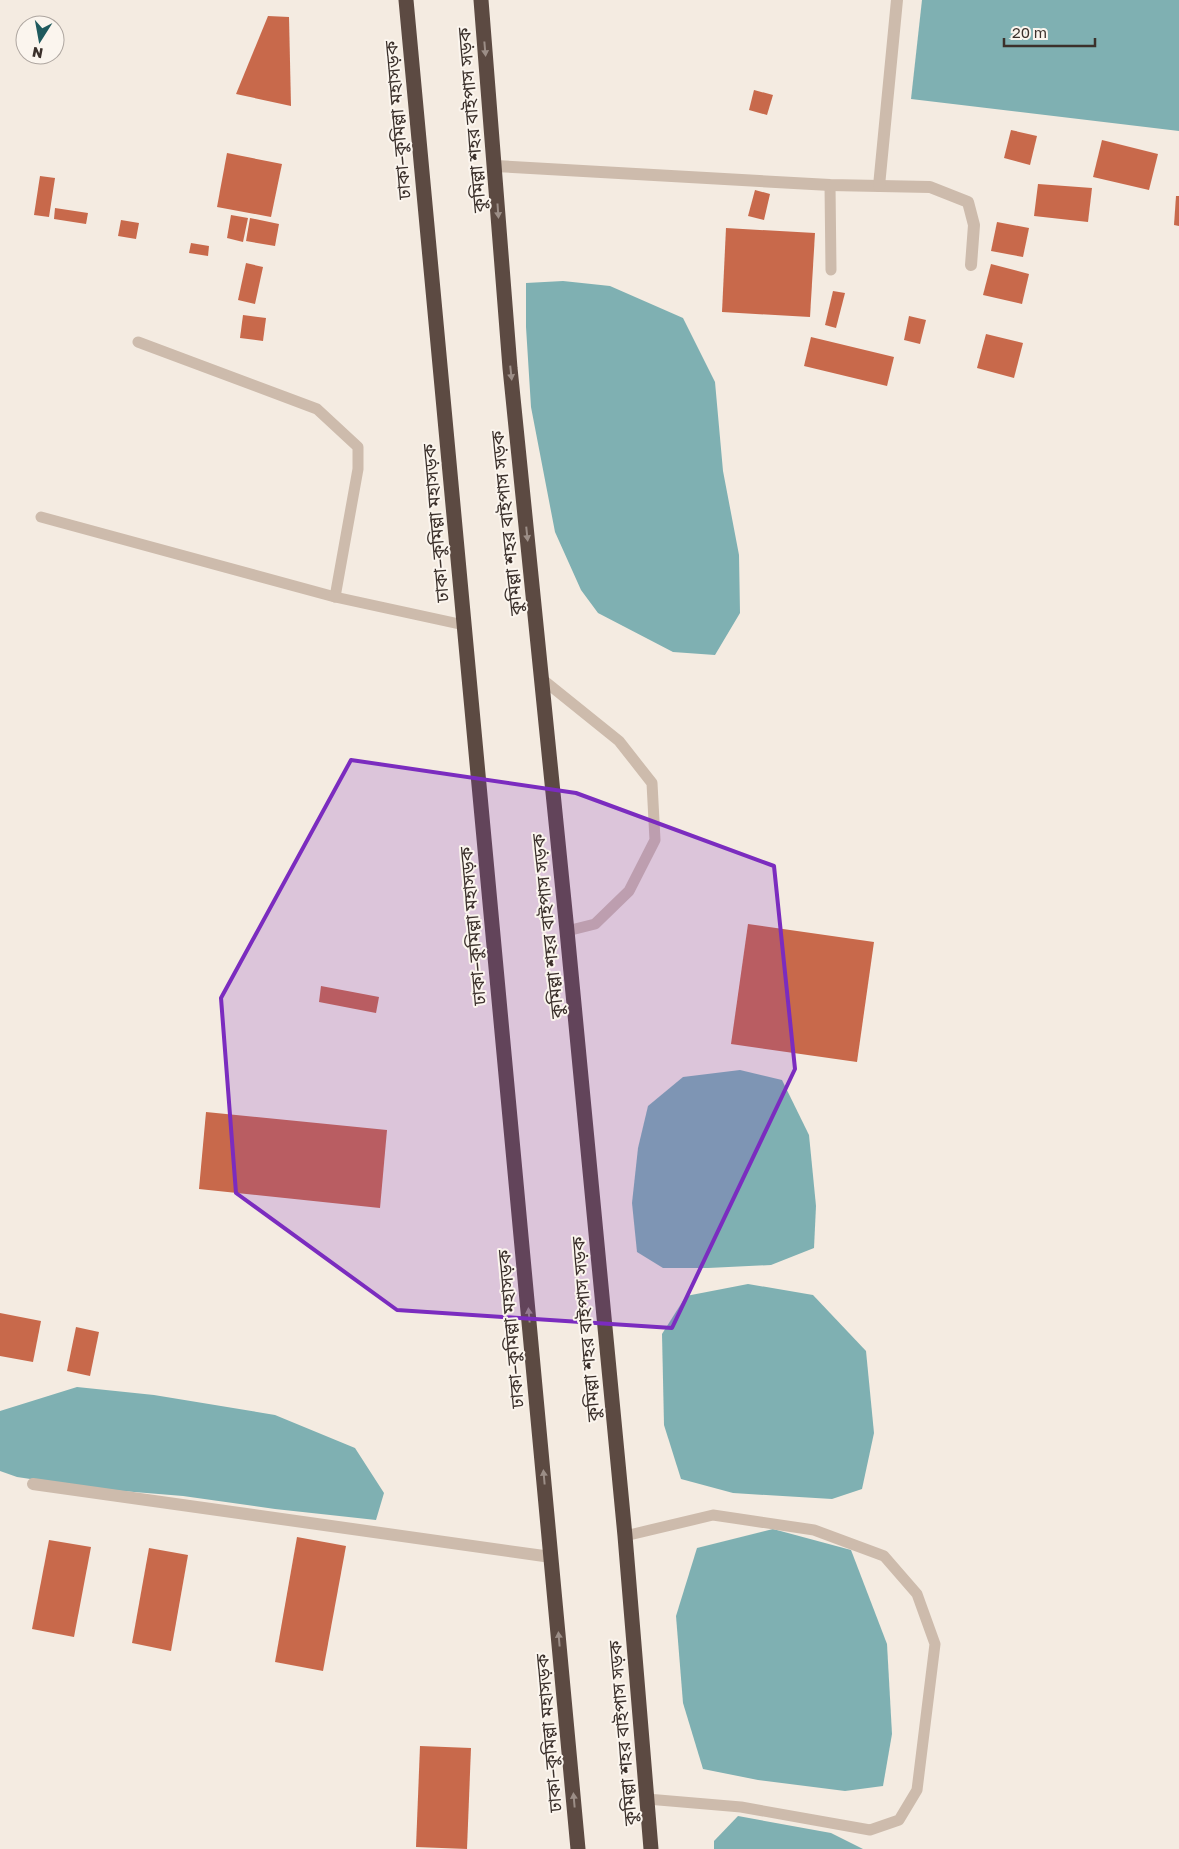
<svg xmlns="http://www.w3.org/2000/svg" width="1179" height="1849" viewBox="0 0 1179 1849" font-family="'Golos Text','Noto Sans Bengali',sans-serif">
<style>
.water{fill:#7fb0b2}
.building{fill:#c8694b}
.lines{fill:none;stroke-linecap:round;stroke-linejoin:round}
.lane{stroke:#cdbbac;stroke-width:11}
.street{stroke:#cdbbac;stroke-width:12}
.highway{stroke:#5c4a42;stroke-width:15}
.oneway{fill:#9c8e87}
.marked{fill:#7b2cbf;fill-opacity:0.2;stroke:#7b2cbf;stroke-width:4;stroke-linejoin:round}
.labels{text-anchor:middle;stroke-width:4;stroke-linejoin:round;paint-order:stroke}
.street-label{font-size:18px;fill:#3b302b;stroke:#fbf5ee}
</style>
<rect width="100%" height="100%" fill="#f4ebe1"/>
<!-- water -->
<g class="water">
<path d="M 922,0 L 1179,0 L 1179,131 L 911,99 Z"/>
<path d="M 563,281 L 610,286 L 683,318 L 715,382 L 723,471 L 739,555 L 740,613 L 715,655 L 673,652 L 598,613 L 581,590 L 555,532 L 531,407 L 526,327 L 526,283 Z"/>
<path d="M 740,1070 L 782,1080 L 809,1135 L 816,1206 L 814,1248 L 771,1265 L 708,1268 L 663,1268 L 637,1252 L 632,1203 L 638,1148 L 648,1106 L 683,1077 Z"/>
<path d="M 748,1284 L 813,1295 L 866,1351 L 874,1433 L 862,1489 L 832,1499 L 733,1493 L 681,1479 L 664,1425 L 662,1334 L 686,1296 Z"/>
<path d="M 77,1387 L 154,1395 L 275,1415 L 355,1448 L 384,1493 L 376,1520 L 275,1509 L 183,1496 L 98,1489 L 17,1477 L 0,1471 L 0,1411 Z"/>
<path d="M 773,1529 L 851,1550 L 887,1644 L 892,1734 L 883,1786 L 845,1791 L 758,1780 L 703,1769 L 683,1703 L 676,1616 L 697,1548 Z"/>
<path d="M 738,1816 L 831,1833 L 863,1849 L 714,1849 L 714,1841 Z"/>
</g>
<!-- building -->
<g class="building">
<path d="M 268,16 L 289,17 L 291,106 L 236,94 Z"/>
<path d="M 754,90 L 773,95 L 767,115 L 749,110 Z"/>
<path d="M 1011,130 L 1037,136 L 1030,165 L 1004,158 Z"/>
<path d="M 1102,140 L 1158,154 L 1149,190 L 1093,177 Z"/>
<path d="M 227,153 L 282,164 L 271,217 L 217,207 Z"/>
<path d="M 40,176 L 55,178 L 49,217 L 34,215 Z"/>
<path d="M 1038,184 L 1092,188 L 1088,222 L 1034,216 Z"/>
<path d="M 755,190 L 770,194 L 764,220 L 748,216 Z"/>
<path d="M 1176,196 L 1179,196 L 1179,226 L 1174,225 Z"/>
<path d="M 55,208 L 88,213 L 86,224 L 54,219 Z"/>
<path d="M 231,215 L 248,218 L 243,242 L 227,238 Z"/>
<path d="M 250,218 L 279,224 L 275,246 L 246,241 Z"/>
<path d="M 121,220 L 139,223 L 136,239 L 118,236 Z"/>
<path d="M 997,222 L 1029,228 L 1023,257 L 991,251 Z"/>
<path d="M 726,228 L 815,233 L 810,317 L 722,312 Z"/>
<path d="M 191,243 L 209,246 L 208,256 L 189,253 Z"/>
<path d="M 246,263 L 263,267 L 255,304 L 238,300 Z"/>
<path d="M 991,264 L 1029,274 L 1022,304 L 983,295 Z"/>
<path d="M 833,291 L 845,293 L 836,328 L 825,325 Z"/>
<path d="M 243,315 L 266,318 L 263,341 L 240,338 Z"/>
<path d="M 909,316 L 926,320 L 920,344 L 904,340 Z"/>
<path d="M 986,334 L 1023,343 L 1014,378 L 977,368 Z"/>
<path d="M 811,337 L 894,357 L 887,386 L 804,366 Z"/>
<path d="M 748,924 L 874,942 L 857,1062 L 731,1044 Z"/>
<path d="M 321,986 L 379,997 L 376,1013 L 319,1002 Z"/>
<path d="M 206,1112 L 387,1130 L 380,1208 L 199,1189 Z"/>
<path d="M 0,1313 L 41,1321 L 33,1362 L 0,1356 Z"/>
<path d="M 76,1327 L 99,1332 L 90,1376 L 67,1371 Z"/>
<path d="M 297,1537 L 346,1546 L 323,1671 L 275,1662 Z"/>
<path d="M 49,1540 L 91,1547 L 74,1637 L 32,1629 Z"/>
<path d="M 149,1548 L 188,1555 L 171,1651 L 132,1643 Z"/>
<path d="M 420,1746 L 471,1748 L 467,1849 L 416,1847 Z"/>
</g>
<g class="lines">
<!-- lane -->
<g class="lane">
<path d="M 830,185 L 831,270"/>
<path d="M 138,342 L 317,409 L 358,447 L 358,469 L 335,597"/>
<path d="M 41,517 L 335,597 L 464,625"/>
<path d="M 542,679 L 619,741 L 652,783 L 655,840 L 629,891 L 595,924 L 567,931"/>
<path d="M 625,1536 L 713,1515 L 814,1530 L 884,1556 L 917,1594 L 935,1644 L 917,1790 L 899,1820 L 870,1830 L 741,1807 L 647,1799"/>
</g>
<!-- street -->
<g class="street">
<path d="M 495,166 L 830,185 L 930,187 L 968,202 L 974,225 L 971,265"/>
<path d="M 879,186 L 897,0"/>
<path d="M 33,1484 L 551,1557"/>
</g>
<!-- highway -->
<g class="highway">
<path d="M 406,0 L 578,1849"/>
<path d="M 481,0 L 510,368 L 567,931 L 625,1536 L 651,1849"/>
</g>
</g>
<!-- one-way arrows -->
<defs><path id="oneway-solid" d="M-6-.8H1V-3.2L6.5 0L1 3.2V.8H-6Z" transform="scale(1.25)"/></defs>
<g class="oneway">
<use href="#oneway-solid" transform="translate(485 49) rotate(85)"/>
<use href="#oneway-solid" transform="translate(498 211) rotate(86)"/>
<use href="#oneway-solid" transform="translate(511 373) rotate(84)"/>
<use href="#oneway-solid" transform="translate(527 534) rotate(84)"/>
<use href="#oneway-solid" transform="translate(529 1315) rotate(-95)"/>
<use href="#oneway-solid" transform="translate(544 1477) rotate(-95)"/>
<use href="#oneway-solid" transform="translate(559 1639) rotate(-95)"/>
<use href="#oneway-solid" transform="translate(574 1800) rotate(-95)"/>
</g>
<!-- marked area -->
<path class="marked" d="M 351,760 L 576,793 L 774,866 L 795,1069 L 672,1328 L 397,1310 L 236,1193 L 221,998 Z"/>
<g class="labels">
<!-- street labels -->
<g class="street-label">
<text transform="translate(398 120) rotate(-95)" y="6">ঢাকা–কুমিল্লা মহাসড়ক</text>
<text transform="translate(472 120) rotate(-95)" y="6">কুমিল্লা শহর বাইপাস সড়ক</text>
<text transform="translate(436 523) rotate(-95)" y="6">ঢাকা–কুমিল্লা মহাসড়ক</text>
<text transform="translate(507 523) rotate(-96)" y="6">কুমিল্লা শহর বাইপাস সড়ক</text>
<text transform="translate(473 926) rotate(-95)" y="6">ঢাকা–কুমিল্লা মহাসড়ক</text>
<text transform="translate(548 926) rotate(-96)" y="6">কুমিল্লা শহর বাইপাস সড়ক</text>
<text transform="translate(511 1329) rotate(-95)" y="6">ঢাকা–কুমিল্লা মহাসড়ক</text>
<text transform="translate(586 1329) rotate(-95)" y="6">কুমিল্লা শহর বাইপাস সড়ক</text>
<text transform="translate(549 1733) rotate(-95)" y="6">ঢাকা–কুমিল্লা মহাসড়ক</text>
<text transform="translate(623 1733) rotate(-95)" y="6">কুমিল্লা শহর বাইপাস সড়ক</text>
</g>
</g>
<!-- north arrow -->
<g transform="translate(40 40) rotate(191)"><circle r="24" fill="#fbf5ee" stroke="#aea6a0"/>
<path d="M0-4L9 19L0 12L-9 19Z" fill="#1f5a5e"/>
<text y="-8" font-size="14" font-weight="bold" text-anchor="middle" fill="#3b302b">N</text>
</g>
<!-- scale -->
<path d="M1004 38v8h91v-8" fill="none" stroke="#3b302b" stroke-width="2.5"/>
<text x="1012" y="38" font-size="15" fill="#3b302b" stroke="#fbf5ee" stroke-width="4" paint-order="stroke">20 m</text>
</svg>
